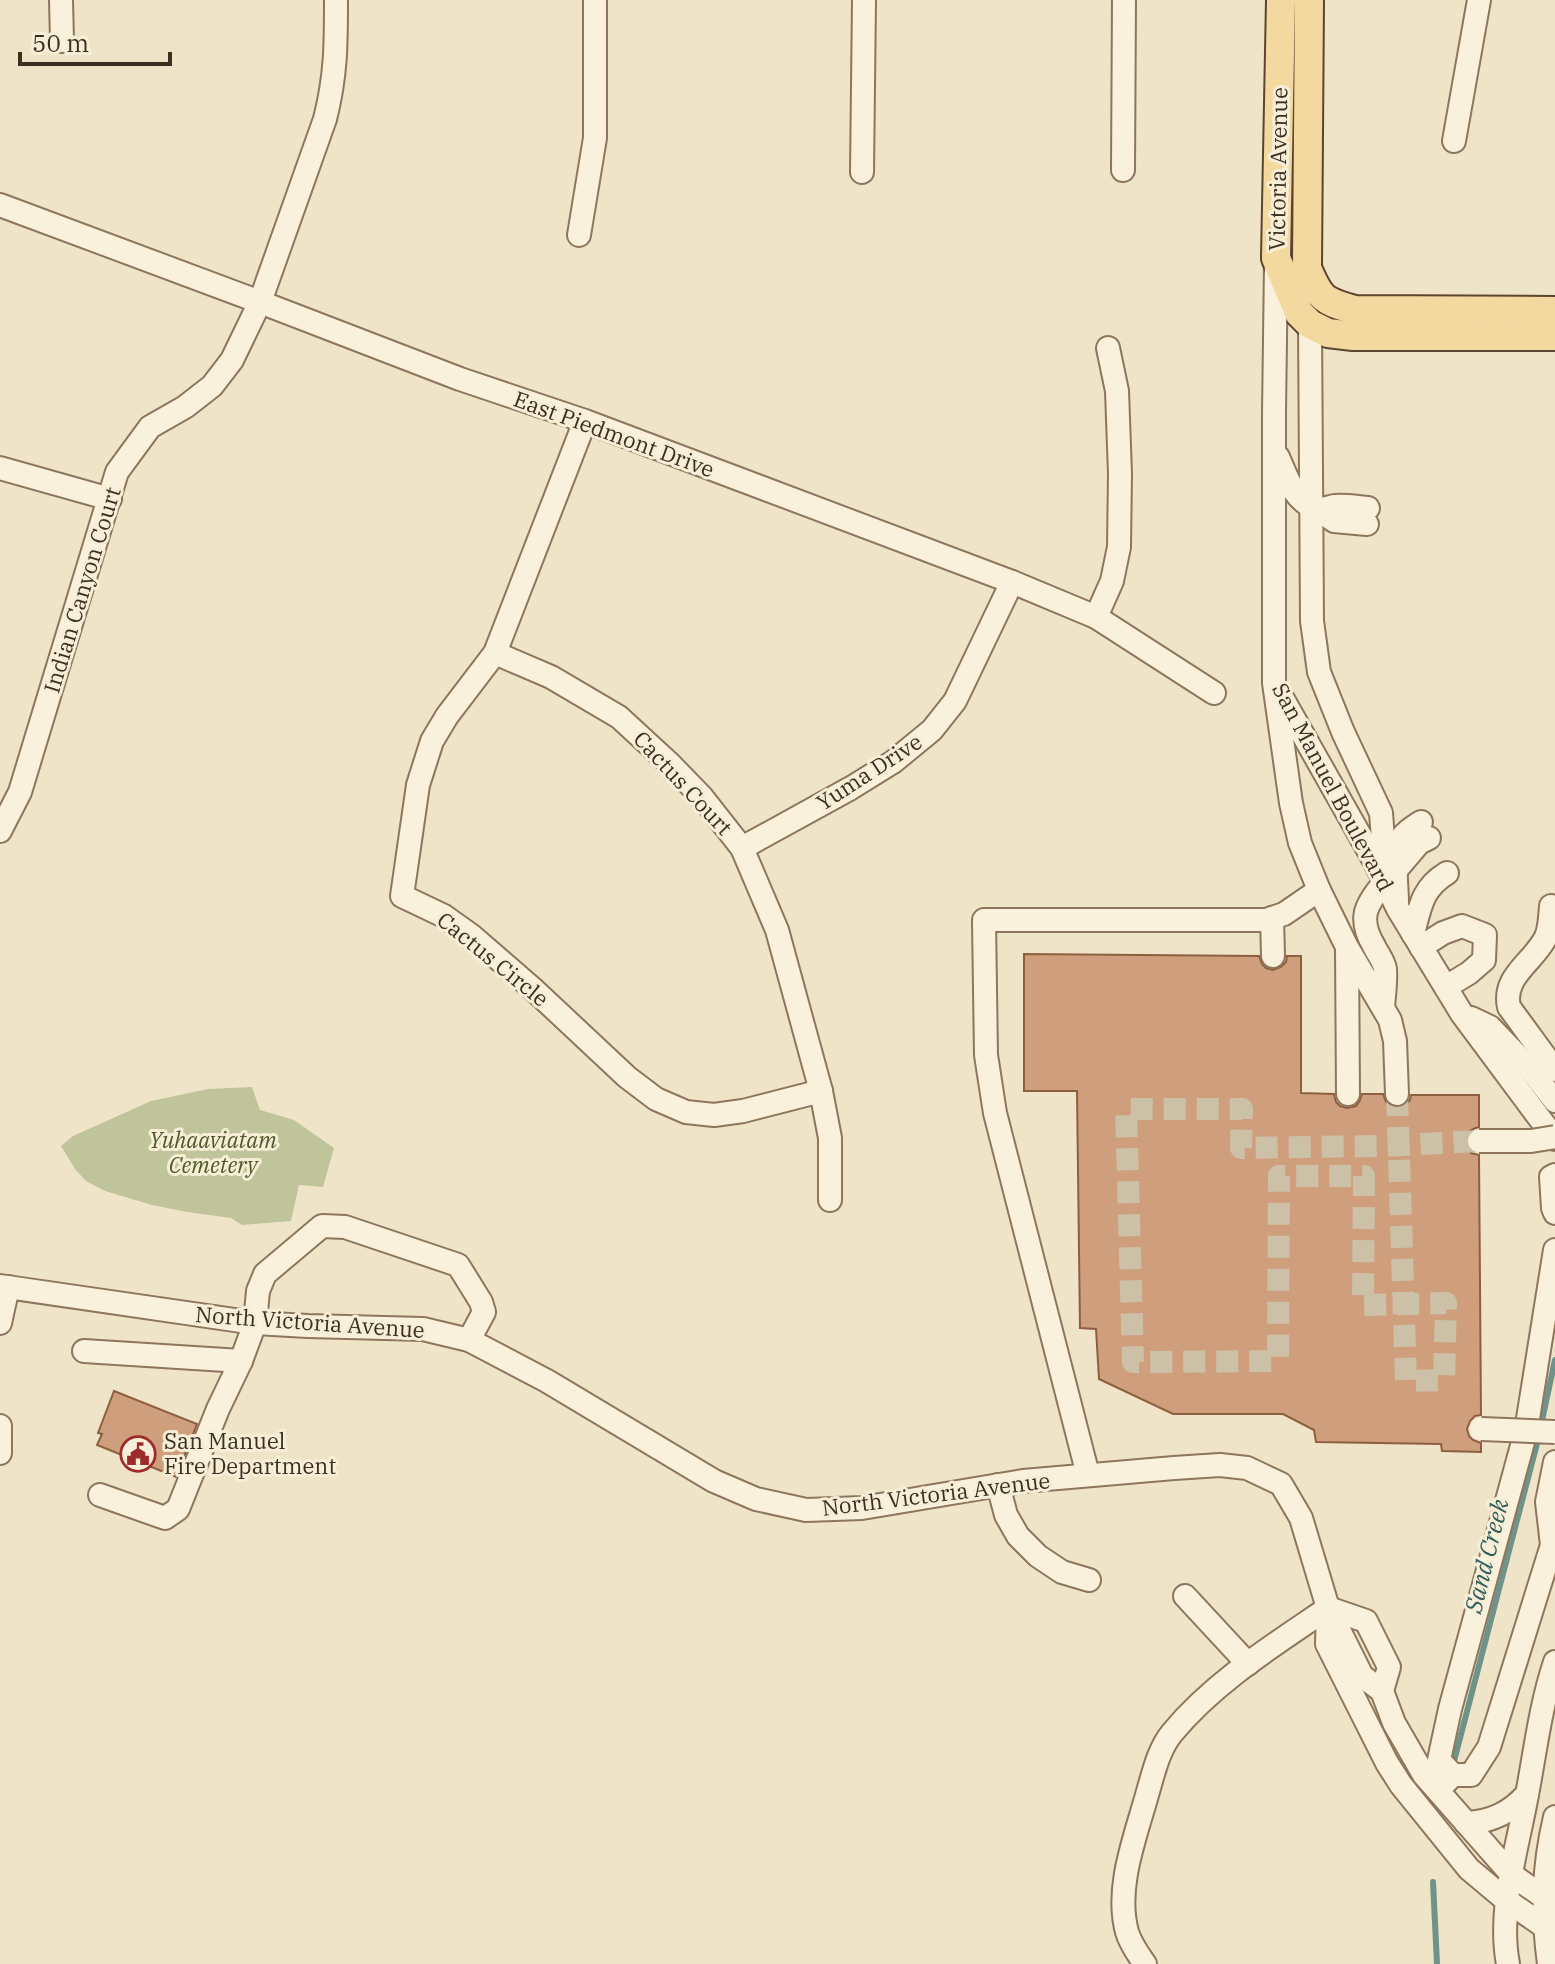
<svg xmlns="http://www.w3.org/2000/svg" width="1555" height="1964" viewBox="0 0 1555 1964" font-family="'IBM Plex Serif',serif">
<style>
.cemetery{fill:#bfc49a}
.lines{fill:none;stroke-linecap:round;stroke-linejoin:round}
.stream{stroke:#6f938a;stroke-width:6}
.building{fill:#cf9f7d;stroke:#8d5f41;stroke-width:2}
.minor-tunnel{stroke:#ccc0a6;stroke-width:22;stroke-dasharray:22 11;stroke-linecap:butt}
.minor-casing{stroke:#8d765c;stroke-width:26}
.major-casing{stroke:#5b4430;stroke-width:32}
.minor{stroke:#faf1dc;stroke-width:22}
.major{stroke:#f3d9a0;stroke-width:28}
.minor-bridge-casing{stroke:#8d765c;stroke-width:26;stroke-linecap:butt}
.minor-bridge{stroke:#faf1dc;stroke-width:22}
.labels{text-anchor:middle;stroke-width:6;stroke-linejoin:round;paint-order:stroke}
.street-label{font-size:22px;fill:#3d2e20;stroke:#f7eed8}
.park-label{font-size:22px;font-style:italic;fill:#4d5a26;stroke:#f7eed8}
.poi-label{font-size:22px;fill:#3d2e20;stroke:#f7eed8;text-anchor:start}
.water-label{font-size:24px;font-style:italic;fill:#2f5d5a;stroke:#f7eed8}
</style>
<rect width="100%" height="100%" fill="#f0e4c8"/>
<!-- cemetery -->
<path class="cemetery" d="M 252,1087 L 260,1110 L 294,1120 L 334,1148 L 323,1187 L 299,1185 L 291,1221 L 242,1225 L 231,1218 L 187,1212 L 152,1205 L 105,1191 L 86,1181 L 75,1169 L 61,1146 L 73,1136 L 151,1101 L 208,1089 Z"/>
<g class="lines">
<!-- stream -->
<g class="stream">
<path d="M 1541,1425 L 1555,1360"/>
<path d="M 1454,1761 L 1539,1436"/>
<path d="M 1433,1882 L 1437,1964"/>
</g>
</g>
<!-- building -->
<g class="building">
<path d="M 1024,954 L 1259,956 L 1262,964 L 1266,968 L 1273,970 L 1281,967 L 1286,962 L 1287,956 L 1301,956 L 1301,1093 L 1334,1094 L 1336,1102 L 1340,1106 L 1347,1108 L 1356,1106 L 1360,1100 L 1362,1094 L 1383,1094 L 1386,1102 L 1391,1107 L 1397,1108 L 1405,1105 L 1410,1100 L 1411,1095 L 1479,1095 L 1479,1127 L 1473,1129 L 1467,1133 L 1465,1142 L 1467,1147 L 1471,1153 L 1479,1155 L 1481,1415 L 1475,1416 L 1470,1421 L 1467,1429 L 1469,1436 L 1473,1440 L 1481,1443 L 1481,1452 L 1442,1451 L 1441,1444 L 1316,1442 L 1314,1430 L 1283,1414 L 1173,1414 L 1099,1379 L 1096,1329 L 1080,1328 L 1077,1091 L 1024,1091 Z"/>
<path d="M 114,1391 L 197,1424 L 176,1477 L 97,1445 L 102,1434 L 98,1433 Z"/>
</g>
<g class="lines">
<!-- minor-tunnel -->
<path class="minor-tunnel" d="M 1397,1094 L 1406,1381 L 1444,1380 L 1446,1303 L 1363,1305 L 1364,1176 L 1279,1176 L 1278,1361 L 1133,1362 L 1126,1109 L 1242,1109 L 1241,1148 L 1384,1146 L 1479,1141"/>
<defs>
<g id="minor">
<path d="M 61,0 L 62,41"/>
<path d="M 1454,141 L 1479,0"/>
<path d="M 1123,170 L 1124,0"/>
<path d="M 862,172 L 864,0"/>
<path d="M 0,205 L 260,302 L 460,379 L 585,421 L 1012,582 L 1096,617 L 1214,693"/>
<path d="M 579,235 L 595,138 L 595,0"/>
<path d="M 1276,264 L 1274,413 L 1274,683 L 1291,803 L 1300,843 L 1319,890 L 1347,947 L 1390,1020 L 1395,1041 L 1397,1094"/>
<path d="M 1310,324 L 1312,621 L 1319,672 L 1343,732 L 1381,813 L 1383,839 L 1375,862"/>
<path d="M 585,421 L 495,653 L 447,716 L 432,741 L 418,785 L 402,896 L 444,916 L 472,936 L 532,988 L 627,1077 L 656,1099 L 686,1112 L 714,1115 L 743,1111 L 821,1091"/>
<path d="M 1278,457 C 1286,475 1294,502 1316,508 C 1323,510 1328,507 1335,506 C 1345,505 1357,507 1368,508"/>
<path d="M 0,468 L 110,499"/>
<path d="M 1319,510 L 1334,521 L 1367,524"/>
<path d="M 1096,617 L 1112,581 L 1119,547 L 1120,474 L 1117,391 L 1108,348"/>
<path d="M 495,653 L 551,677 L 619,717 L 669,763 L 702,797 L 742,848 L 777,930 L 821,1091 L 830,1138 L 830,1200"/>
<path d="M 1280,694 L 1375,862 L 1398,909 L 1462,1014 L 1555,1139"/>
<path d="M 0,831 L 20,792 L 117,472 L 150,427 L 185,407 L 212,386 L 232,360 L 260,302 L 325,119 C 336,76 336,44 336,0"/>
<path d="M 742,848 L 851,788 L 893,762 L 932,730 L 955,701 L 1012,582"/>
<path d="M 1396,870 L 1419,843 L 1429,838"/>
<path d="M 1397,902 C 1397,887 1393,857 1398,844 C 1402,834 1413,827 1421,822"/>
<path d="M 1551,906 C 1550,916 1550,928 1546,937 C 1534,962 1502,976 1509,1007 L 1555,1070"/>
<path d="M 1272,918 L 1273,956"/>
<path d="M 1413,934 C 1420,907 1422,888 1447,873"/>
<path d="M 1421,947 L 1443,933 L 1462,926 L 1485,935 L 1484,960 L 1469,973 L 1446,987"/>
<path d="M 1347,948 L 1348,1094"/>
<path d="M 1383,1007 C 1384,995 1386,981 1385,969 C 1384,961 1377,953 1374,946 C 1358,919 1365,905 1384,883"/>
<path d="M 1471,1018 L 1490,1027 L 1530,1069 L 1555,1101"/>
<path d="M 1555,1175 L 1551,1177 L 1553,1208 L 1555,1213"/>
<path d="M 0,1286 L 255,1323 L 308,1326 L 423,1329 L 469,1340 L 547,1381 L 714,1481 L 756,1499 L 806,1510 L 862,1508 L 1023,1481 L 1174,1468 L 1220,1465 L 1247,1468 L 1281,1484 L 1301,1518 L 1328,1608 L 1362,1676 L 1382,1691 L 1394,1723 L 1424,1775 L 1512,1875 L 1555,1905"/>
<path d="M 0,1323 L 8,1287"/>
<path d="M 84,1351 L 241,1361"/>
<path d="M 0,1426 L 0,1453"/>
<path d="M 1088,1475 L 995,1113 L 986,1055 L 984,920 L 1266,920 L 1284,914 L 1319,890"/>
<path d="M 998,1485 L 1006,1515 L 1018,1536 L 1038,1556 L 1062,1572 L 1089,1580"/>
<path d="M 100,1495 L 165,1518 L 178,1509 L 218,1409 L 241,1361 L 255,1323 L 258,1291 L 265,1274 L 322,1226 L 345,1227 L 458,1265 L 481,1302 L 484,1312 L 469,1340"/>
<path d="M 1185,1596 L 1248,1664"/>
<path d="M 1328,1608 L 1366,1621 L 1389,1667 L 1382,1691"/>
<path d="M 1328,1609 L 1327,1644 L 1387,1763 L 1401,1785 L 1469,1869 L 1506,1900 L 1555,1934"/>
<path d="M 1453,1775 L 1439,1760 L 1450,1709 L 1526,1431 L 1555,1250"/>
<path d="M 1444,1784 L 1453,1775 L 1471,1775 L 1489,1747 L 1552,1545 L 1547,1502 L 1555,1462"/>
<path d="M 1466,1823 C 1491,1822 1510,1813 1527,1794"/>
<path d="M 1145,1964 C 1138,1954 1131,1945 1127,1932 C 1115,1888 1135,1838 1147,1795 C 1153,1775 1158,1750 1172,1733 C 1214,1682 1274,1645 1328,1608"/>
<path d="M 1508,1964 C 1498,1911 1516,1853 1526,1800 C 1535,1754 1540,1707 1555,1662"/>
<path d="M 1549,1964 C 1542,1912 1543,1868 1555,1817"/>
</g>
<g id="major">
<path d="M 1281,0 L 1276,258 L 1299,313 L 1310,324 L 1328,333 L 1353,336 L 1555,336"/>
<path d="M 1309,0 L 1307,268 C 1320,299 1323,301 1355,310 L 1555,311"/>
</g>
</defs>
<!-- minor casing -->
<use href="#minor" class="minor-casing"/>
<!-- major casing -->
<use href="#major" class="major-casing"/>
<!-- minor -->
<use href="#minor" class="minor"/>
<!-- major -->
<use href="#major" class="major"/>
<defs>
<g id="minor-bridge">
<path d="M 1479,1141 L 1531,1141 L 1555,1137"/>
<path d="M 1481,1429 L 1555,1432"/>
</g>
</defs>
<!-- minor-bridge casing -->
<use href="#minor-bridge" class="minor-bridge-casing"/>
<!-- minor-bridge -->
<use href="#minor-bridge" class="minor-bridge"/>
</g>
<!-- icons -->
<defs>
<symbol id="civic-ring" viewBox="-11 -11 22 22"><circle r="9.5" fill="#f7eed8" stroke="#9e2a2b" stroke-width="1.5"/><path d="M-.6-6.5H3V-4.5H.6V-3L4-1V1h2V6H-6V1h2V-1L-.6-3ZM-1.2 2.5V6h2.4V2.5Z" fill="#9e2a2b"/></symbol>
</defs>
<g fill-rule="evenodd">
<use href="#civic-ring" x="118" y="1434" width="40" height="40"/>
</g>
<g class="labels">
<!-- street labels -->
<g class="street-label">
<text transform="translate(1278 169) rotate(-89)" y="8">Victoria Avenue</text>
<text transform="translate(614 434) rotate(20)" y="8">East Piedmont Drive</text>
<text transform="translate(82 590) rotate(-73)" y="8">Indian Canyon Court</text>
<text transform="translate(869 772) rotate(-33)" y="8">Yuma Drive</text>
<text transform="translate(683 783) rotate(47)" y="8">Cactus Court</text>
<text transform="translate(1333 787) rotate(62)" y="8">San Manuel Boulevard</text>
<text transform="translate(493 959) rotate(39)" y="8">Cactus Circle</text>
<text transform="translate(310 1322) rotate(4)" y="8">North Victoria Avenue</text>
<text transform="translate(936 1494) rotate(-7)" y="8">North Victoria Avenue</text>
</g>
<!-- park labels -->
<g class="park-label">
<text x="213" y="1148">Yuhaaviatam<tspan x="213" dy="25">Cemetery</tspan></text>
</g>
<!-- poi labels -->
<g class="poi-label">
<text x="164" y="1449">San Manuel<tspan x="164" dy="25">Fire Department</tspan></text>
</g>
<!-- water labels -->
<g class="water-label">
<text transform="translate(1487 1556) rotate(-76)" y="8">Sand Creek</text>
</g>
</g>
<!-- scale -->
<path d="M20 52v12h150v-12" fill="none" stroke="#3d2e20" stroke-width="4"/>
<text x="32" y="52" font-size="24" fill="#3d2e20" stroke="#f7eed8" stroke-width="6" paint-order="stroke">50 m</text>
</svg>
